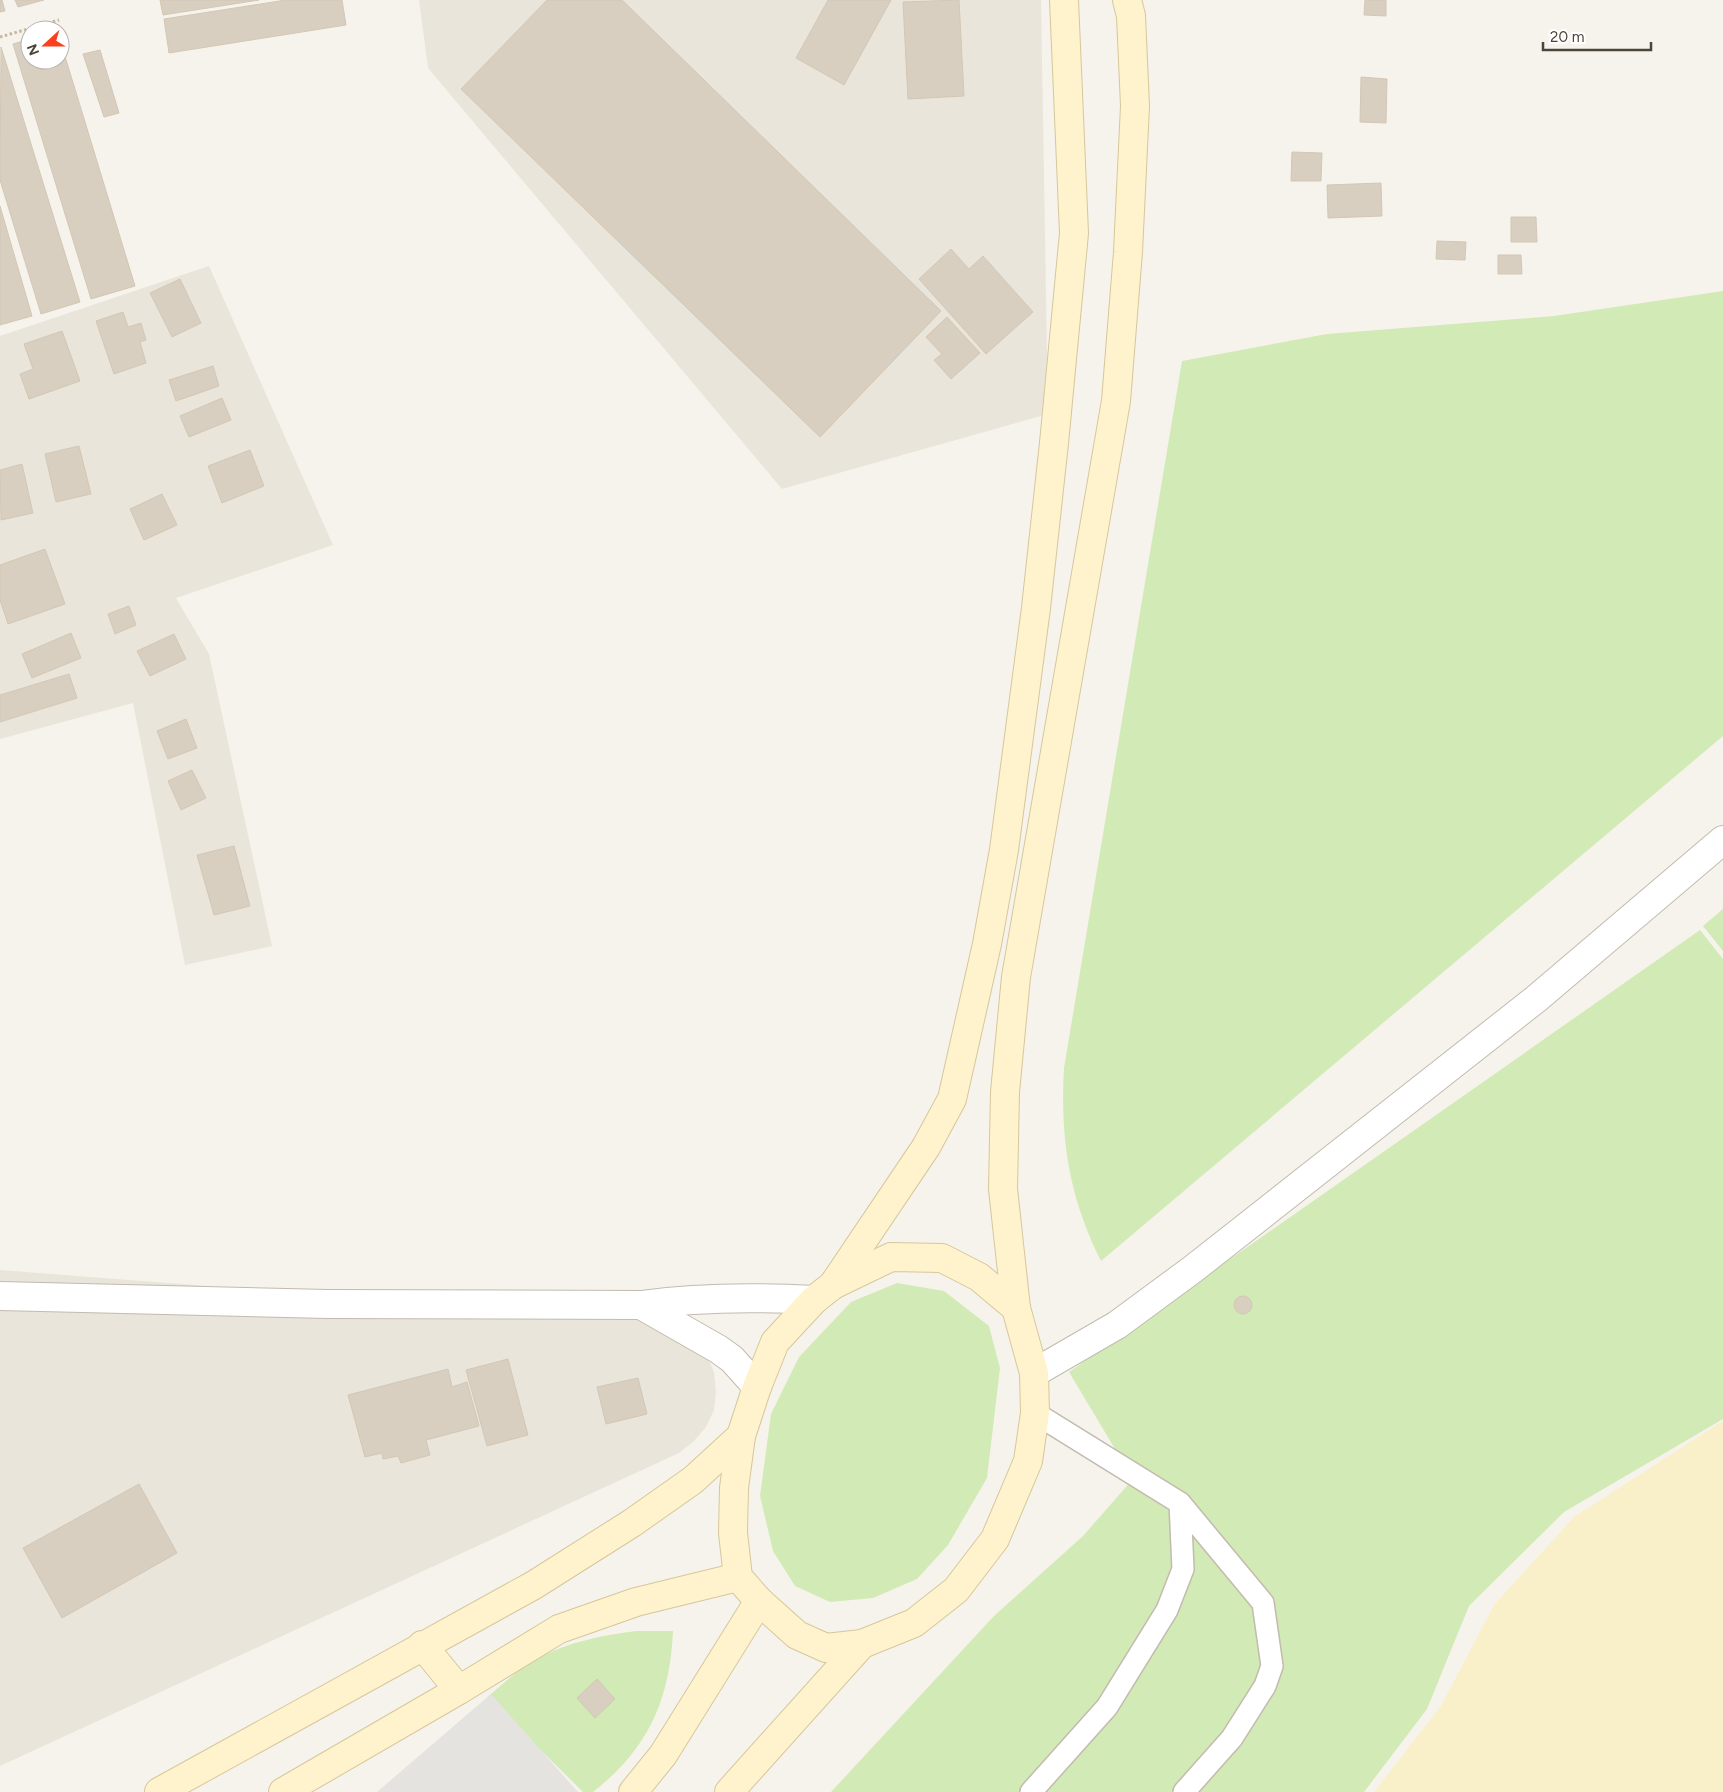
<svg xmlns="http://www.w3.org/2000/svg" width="1723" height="1792" viewBox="0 0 1723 1792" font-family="Figtree,sans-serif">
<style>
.residential{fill:#eae5da}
.green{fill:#d2eab5}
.sand{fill:#f9efc9}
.parking{fill:#e5e3e0}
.building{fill:#d8cfc1;stroke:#d3c7b4}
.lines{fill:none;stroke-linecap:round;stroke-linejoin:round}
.service-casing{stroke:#c2bbae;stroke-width:24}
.minor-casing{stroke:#c2bbae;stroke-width:30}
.secondary-casing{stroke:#d6c79b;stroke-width:30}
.path{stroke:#c4b79f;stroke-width:3;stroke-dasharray:2.5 2.5;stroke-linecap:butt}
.service{stroke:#fff;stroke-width:21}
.minor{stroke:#fff;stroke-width:28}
.secondary{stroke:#fff3cd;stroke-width:28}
</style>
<rect width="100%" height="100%" fill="#f6f3ec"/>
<!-- residential -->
<g class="residential">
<path d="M 419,0 L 1041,0 L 1048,414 L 782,489 L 428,68 Z"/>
<path d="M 209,266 L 333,545 L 176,598 L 209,654 L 272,946 L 185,965 L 133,703 L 0,739 L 0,336 Z"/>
<path d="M 0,1270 L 660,1321 L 706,1354 L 714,1372 L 716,1391 L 714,1410 L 706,1427 L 694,1441 L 679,1453 L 0,1766 Z"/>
</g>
<!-- green -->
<g class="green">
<path d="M 1723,291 L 1723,736 L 1101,1261 C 1069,1197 1060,1139 1064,1068 L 1182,361 L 1327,334 L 1554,316 Z"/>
<path d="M 1723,909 L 1723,951 L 1703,926 Z"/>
<path d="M 1700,930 L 1723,959 L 1723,1419 L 1564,1512 L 1469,1606 L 1427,1709 L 1364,1792 L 831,1792 L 994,1616 L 1083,1536 L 1133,1479 L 1069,1372 Z"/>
<path d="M 897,1283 L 944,1291 L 989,1326 L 1000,1368 L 987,1478 L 948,1545 L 917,1579 L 873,1598 L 830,1602 L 795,1586 L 773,1551 L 760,1496 L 771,1414 L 799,1357 L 851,1302 Z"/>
<path d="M 636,1631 L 673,1631 C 670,1700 648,1749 593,1792 L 583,1792 L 487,1697 C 501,1686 515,1672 530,1663 C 562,1643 599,1636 636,1631 Z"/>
</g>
<!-- sand -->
<path class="sand" d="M 1723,1421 L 1723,1792 L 1374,1792 L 1441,1706 L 1494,1605 L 1574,1517 Z"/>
<!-- parking -->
<path class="parking" d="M 491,1694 L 578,1792 L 377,1792 Z"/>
<!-- building -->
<g class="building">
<path d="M 0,0 L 2,0 L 5,11 L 0,12 Z"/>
<path d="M 15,0 L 44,0 L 18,7 Z"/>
<path d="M 160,0 L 259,0 L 163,15 Z"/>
<path d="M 286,0 L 342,0 L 346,25 L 169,53 L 164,19 Z"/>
<path d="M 547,0 L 622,0 L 941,311 L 820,437 L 461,89 Z"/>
<path d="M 828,0 L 891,0 L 844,85 L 796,58 Z"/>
<path d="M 959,0 L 964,96 L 908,99 L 903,2 Z"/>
<path d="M 1365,0 L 1386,0 L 1386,16 L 1364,15 Z"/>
<path d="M 30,39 L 30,60 L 60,60 L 60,40 L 135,286 L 91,299 L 13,44 Z"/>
<path d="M 1,47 L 80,302 L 41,314 L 0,180 Z"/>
<path d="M 100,50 L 119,113 L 104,117 L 83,54 Z"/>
<path d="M 1361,77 L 1387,79 L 1386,123 L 1360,122 Z"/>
<path d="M 1292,152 L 1322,153 L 1321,181 L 1291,181 Z"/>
<path d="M 1381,183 L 1382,216 L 1328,218 L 1327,185 Z"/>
<path d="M 0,206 L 32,316 L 0,325 Z"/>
<path d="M 1511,217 L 1536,217 L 1537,242 L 1511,242 Z"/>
<path d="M 1437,241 L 1466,242 L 1465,260 L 1436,259 Z"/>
<path d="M 951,249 L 969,269 L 983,256 L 1033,312 L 986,354 L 919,279 Z"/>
<path d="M 1498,255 L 1521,255 L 1522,274 L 1498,274 Z"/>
<path d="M 180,279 L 201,323 L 172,337 L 150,293 Z"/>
<path d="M 123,312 L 128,327 L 141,323 L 146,340 L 140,342 L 146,363 L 114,374 L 96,321 Z"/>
<path d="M 947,317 L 980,353 L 951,379 L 934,360 L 942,354 L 926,337 Z"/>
<path d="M 62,331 L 80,381 L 29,399 L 20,374 L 33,369 L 24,344 Z"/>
<path d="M 213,366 L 219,386 L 176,401 L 169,380 Z"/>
<path d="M 222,398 L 231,420 L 189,437 L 180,416 Z"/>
<path d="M 79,446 L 91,494 L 56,502 L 45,454 Z"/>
<path d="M 250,450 L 264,486 L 222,503 L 208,466 Z"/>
<path d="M 22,464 L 33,513 L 1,520 L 0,470 Z"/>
<path d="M 162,494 L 177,525 L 144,540 L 130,509 Z"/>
<path d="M 45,549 L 65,604 L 8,624 L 0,600 L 0,565 Z"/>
<path d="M 129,606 L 136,625 L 115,634 L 108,614 Z"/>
<path d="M 71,633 L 81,658 L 32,678 L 22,654 Z"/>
<path d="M 174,634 L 186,659 L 150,676 L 137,651 Z"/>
<path d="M 69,674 L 77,698 L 0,722 L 0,695 Z"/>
<path d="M 186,719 L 197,748 L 168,759 L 157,731 Z"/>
<path d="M 192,770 L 206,798 L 181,810 L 168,781 Z"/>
<path d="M 234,846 L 250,906 L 214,915 L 197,855 Z"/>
<circle cx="1243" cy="1305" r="9"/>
<path d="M 508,1359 L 528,1435 L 487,1446 L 466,1370 Z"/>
<path d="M 448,1369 L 452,1387 L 467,1382 L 479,1426 L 426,1440 L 430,1455 L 401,1463 L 398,1456 L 383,1459 L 382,1453 L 365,1457 L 348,1395 Z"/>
<path d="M 638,1378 L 647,1414 L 606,1424 L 597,1387 Z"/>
<path d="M 139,1484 L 177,1553 L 62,1618 L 23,1548 Z"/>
<path d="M 597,1679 L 615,1699 L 595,1718 L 577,1698 Z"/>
</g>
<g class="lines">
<defs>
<g id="service">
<path d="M 1035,1413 L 1180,1503 L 1263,1603 L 1272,1666 L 1265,1686 L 1232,1738 L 1184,1792"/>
<path d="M 1031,1792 L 1107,1707 L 1167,1610 L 1183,1569 L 1180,1503"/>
</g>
<g id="minor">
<path d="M 0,1296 L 328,1304 L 641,1305 C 699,1297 756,1297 814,1300"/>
<path d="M 641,1305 L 718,1349 L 732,1359 L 757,1387"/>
<path d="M 1034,1373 L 1117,1325 L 1193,1269 L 1536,999 L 1723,840"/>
</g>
<g id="secondary">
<path d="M 891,1257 L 942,1258 L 979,1277 L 1016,1308 L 1034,1373 L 1035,1413 L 1028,1461 L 995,1539 L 956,1590 L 914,1623 L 862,1644 L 826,1648 L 797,1635 L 759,1601 L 738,1577 L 733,1533 L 734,1488 L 741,1436 L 757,1387 L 775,1342 L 814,1300 L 833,1285 Z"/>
<path d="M 833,1285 L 926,1147 L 952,1099 L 987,944 L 1004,850 L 1036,608 L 1054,443 L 1074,233 L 1064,0"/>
<path d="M 1016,1308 L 1003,1189 L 1005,1092 L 1016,977 L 1116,401 L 1128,252 L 1135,106 L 1131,16 L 1127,0"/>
<path d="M 422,1645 L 459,1690"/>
<path d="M 159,1792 L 534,1585 L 632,1523 L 693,1480 L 741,1436"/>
<path d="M 283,1792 L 459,1690 L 559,1629 L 636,1602 L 738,1577"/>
<path d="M 633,1792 L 663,1755 L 759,1601"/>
<path d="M 729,1792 L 862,1644"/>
</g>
</defs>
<!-- service casing -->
<use href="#service" class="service-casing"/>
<!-- minor casing -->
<use href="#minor" class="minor-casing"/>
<!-- secondary casing -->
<use href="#secondary" class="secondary-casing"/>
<!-- path -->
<path class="path" d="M 0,37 L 59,20"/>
<!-- service -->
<use href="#service" class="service"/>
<!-- minor -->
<use href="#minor" class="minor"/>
<!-- secondary -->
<use href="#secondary" class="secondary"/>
</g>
<!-- north arrow -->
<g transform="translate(45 45) rotate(249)"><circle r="24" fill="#ffffff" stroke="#b7b4b0"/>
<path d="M0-4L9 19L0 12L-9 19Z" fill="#fc3f1d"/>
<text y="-8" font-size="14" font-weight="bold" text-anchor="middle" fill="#4b4439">N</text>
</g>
<!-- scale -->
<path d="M1543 42v8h108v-8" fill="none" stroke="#4b4439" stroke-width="2.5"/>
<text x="1550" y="42" font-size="15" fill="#4b4439" stroke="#ffffff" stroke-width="4" paint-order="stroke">20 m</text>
</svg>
